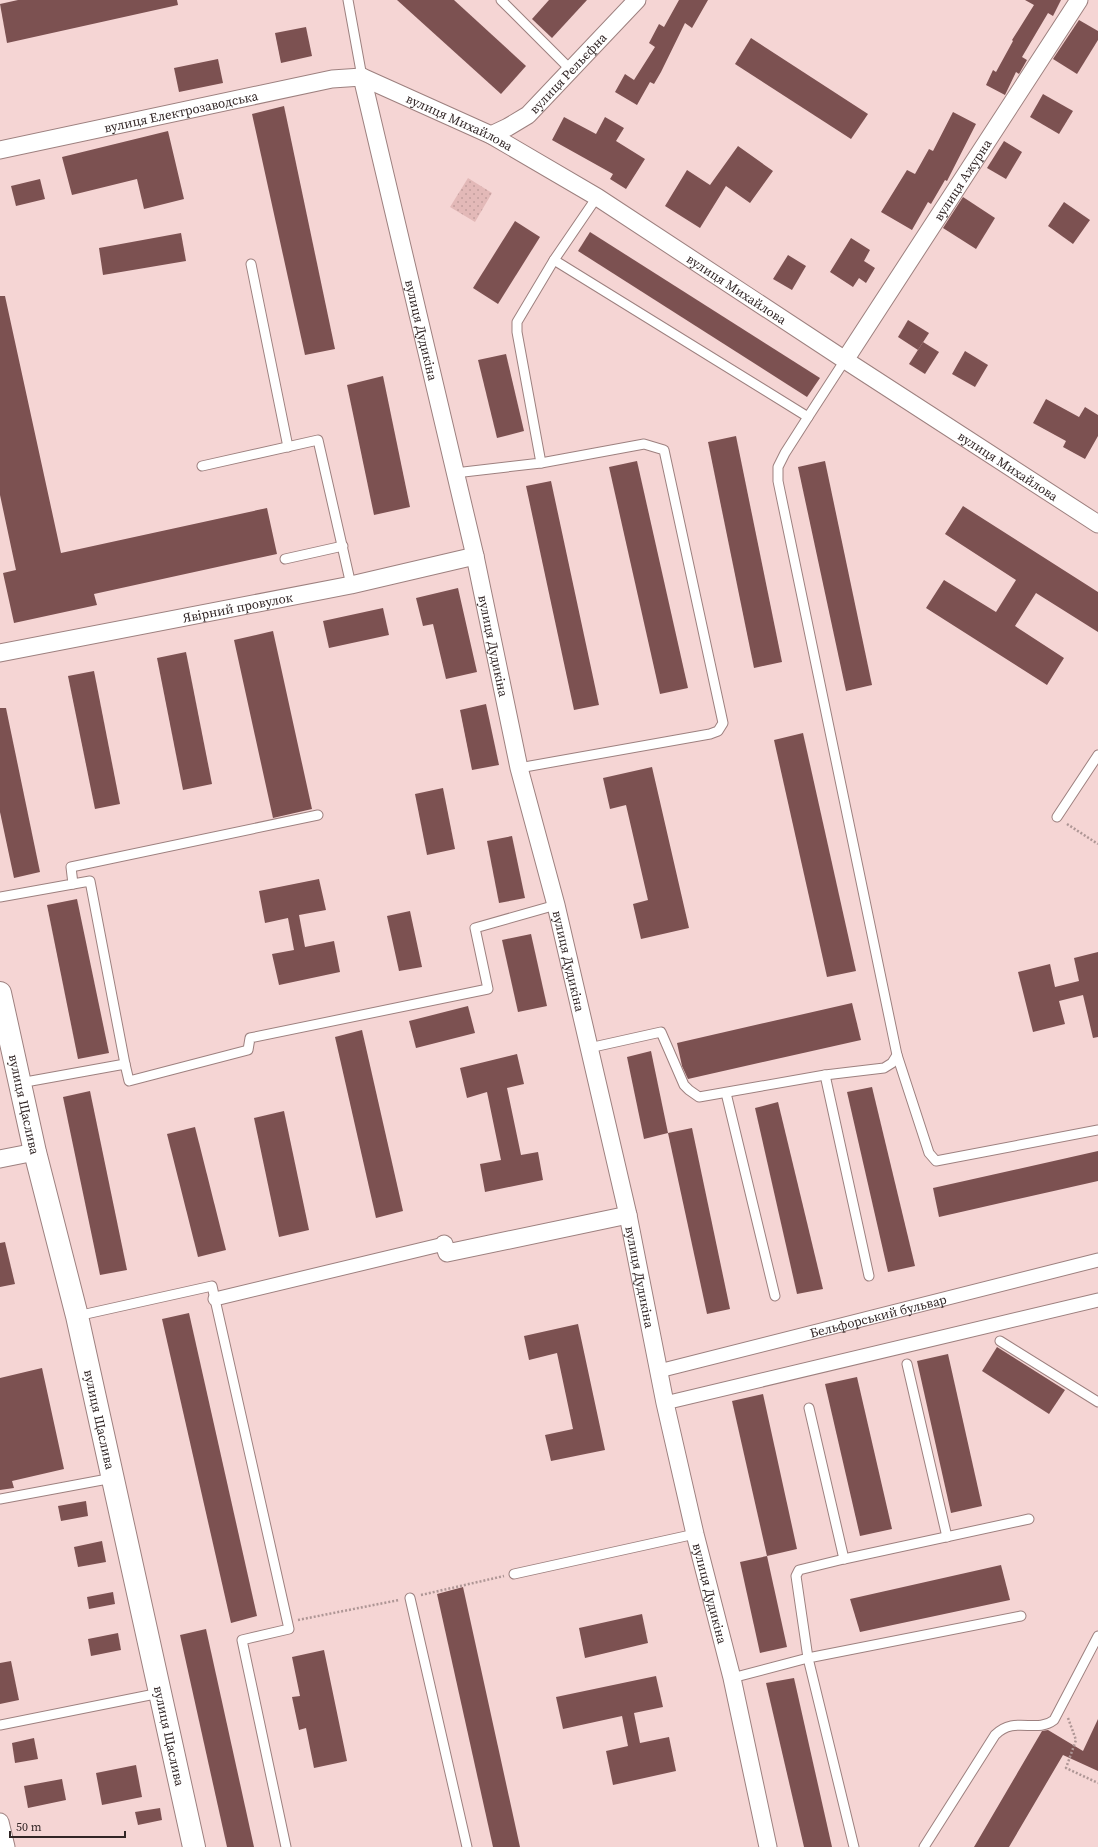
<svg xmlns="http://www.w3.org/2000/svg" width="1098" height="1847" viewBox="0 0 1098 1847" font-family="'Source Serif 4',serif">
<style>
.park{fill:url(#park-dots)}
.building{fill:#7c5151}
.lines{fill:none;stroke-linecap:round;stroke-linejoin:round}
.service-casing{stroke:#9d807f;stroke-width:11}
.pedestrian-casing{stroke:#9d807f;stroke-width:15}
.minor-casing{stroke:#9d807f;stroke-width:19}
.tertiary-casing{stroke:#9d807f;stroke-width:24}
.path{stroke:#ae9695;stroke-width:2.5;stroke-dasharray:2 2;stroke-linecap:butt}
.service{stroke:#fff;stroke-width:9}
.pedestrian{stroke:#fff;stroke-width:13}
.minor{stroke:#fff;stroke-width:17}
.tertiary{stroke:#fff;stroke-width:22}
.labels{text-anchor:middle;stroke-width:4;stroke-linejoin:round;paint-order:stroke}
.street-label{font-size:13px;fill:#312525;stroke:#f5d5d4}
</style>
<defs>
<pattern id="park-dots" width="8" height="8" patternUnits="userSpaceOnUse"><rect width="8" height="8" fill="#e3b9b8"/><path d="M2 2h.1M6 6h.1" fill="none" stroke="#c39f9e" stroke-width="1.8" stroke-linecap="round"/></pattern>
</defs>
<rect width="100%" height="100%" fill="#f5d5d4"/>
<!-- park -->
<path class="park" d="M 468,178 L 492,193 L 475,222 L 450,207 Z"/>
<!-- building -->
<g class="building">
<path d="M 18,0 L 177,0 L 178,5 L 7,43 L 0,4 Z"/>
<path d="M 397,0 L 454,0 L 526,66 L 501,94 Z"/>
<path d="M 549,0 L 587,0 L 552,38 L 532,19 Z"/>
<path d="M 679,0 L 708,0 L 692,28 L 685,23 L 661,72 L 654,84 L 650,82 L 637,105 L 615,92 L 625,74 L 634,80 L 655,47 L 649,43 L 659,24 L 664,27 Z"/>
<path d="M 1025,0 L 1061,0 L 1053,16 L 1048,13 L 1022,57 L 1027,60 L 1019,74 L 1016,72 L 1005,95 L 986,85 L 993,70 L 996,72 L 1013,41 L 1012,40 L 1034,5 Z"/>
<path d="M 1079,20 L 1098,31 L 1098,40 L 1077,74 L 1053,59 Z"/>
<path d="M 306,27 L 312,56 L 281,63 L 275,33 Z"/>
<path d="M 751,38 L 868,114 L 851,139 L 735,64 Z"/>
<path d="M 218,59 L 223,83 L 179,92 L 174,68 Z"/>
<path d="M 1043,94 L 1073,111 L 1059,134 L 1030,117 Z"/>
<path d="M 284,106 L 335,349 L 305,355 L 252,114 Z"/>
<path d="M 953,112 L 976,124 L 947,181 L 945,180 L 931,204 L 928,202 L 912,230 L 881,212 L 907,170 L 915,174 L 929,149 L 933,151 Z"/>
<path d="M 564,117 L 596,134 L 605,117 L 624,128 L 616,141 L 645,159 L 626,189 L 610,179 L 613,174 L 552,140 Z"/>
<path d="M 168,131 L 184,199 L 144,209 L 137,179 L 72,195 L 62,157 Z"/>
<path d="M 1004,141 L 1022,152 L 1006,179 L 987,168 Z"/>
<path d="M 738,146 L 773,171 L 750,203 L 726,186 L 700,228 L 665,206 L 687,170 L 710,185 Z"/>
<path d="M 40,179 L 45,199 L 16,206 L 11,186 Z"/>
<path d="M 963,197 L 995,218 L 976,249 L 943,228 Z"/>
<path d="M 1064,202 L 1090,220 L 1073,244 L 1048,226 Z"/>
<path d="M 515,221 L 540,237 L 498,304 L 473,288 Z"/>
<path d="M 590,232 L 820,378 L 807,397 L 578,251 Z"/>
<path d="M 181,233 L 186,261 L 103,275 L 99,248 Z"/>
<path d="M 851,238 L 870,250 L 864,261 L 875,268 L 866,283 L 859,278 L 853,287 L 830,272 Z"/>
<path d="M 788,255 L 806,266 L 792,290 L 773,279 Z"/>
<path d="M 0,296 L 5,296 L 61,553 L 267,508 L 277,554 L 94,594 L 97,605 L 14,623 L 3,573 L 16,570 L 0,495 Z"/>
<path d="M 908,320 L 929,333 L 918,350 L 898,337 Z"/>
<path d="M 923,342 L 939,352 L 925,374 L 909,364 Z"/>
<path d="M 965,351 L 988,365 L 975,387 L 952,374 Z"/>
<path d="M 506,354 L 524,431 L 497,438 L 478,360 Z"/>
<path d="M 383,376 L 410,507 L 374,515 L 347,385 Z"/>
<path d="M 1046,399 L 1079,417 L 1085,407 L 1098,415 L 1098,436 L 1085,459 L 1063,447 L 1066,441 L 1033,423 Z"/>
<path d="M 736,436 L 782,662 L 754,668 L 708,442 Z"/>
<path d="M 637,461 L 688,688 L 660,694 L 609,467 Z"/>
<path d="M 825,461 L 872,685 L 846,691 L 798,467 Z"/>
<path d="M 551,481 L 599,705 L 574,710 L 526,486 Z"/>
<path d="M 963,506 L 1098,592 L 1098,632 L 1036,593 L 1015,626 L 1064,658 L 1047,685 L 926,608 L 944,580 L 996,612 L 1016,580 L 945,534 Z"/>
<path d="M 458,588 L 477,672 L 446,679 L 433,624 L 423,626 L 416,598 Z"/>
<path d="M 383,608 L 389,635 L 329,648 L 323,621 Z"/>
<path d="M 273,631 L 312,809 L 273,818 L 234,640 Z"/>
<path d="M 186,652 L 212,784 L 183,790 L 157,658 Z"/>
<path d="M 94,671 L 120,804 L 95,809 L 68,676 Z"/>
<path d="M 486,704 L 499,765 L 472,770 L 460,710 Z"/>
<path d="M 0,708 L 6,708 L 40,872 L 14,878 L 0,812 Z"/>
<path d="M 803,733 L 856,971 L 827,977 L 774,740 Z"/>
<path d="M 652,767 L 689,928 L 641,939 L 633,904 L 648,900 L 626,805 L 610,809 L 603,778 Z"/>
<path d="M 443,788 L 455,849 L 427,855 L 415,794 Z"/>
<path d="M 512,836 L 525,898 L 499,903 L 487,841 Z"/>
<path d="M 319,879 L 326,910 L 299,915 L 305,947 L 334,941 L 340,972 L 279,985 L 272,954 L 294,950 L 288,918 L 265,923 L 259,891 Z"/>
<path d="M 77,899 L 109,1053 L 78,1059 L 47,905 Z"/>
<path d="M 410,911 L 422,967 L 399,971 L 387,916 Z"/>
<path d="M 531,934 L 547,1006 L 518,1012 L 502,940 Z"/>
<path d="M 1098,952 L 1098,1037 L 1093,1038 L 1083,995 L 1059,1001 L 1065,1024 L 1033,1032 L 1018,972 L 1050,964 L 1055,987 L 1079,981 L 1074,958 Z"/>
<path d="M 852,1003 L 861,1040 L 688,1079 L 682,1066 L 677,1043 Z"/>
<path d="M 468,1006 L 475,1033 L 416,1048 L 409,1021 Z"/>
<path d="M 362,1030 L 403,1211 L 376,1218 L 335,1037 Z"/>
<path d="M 651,1051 L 668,1133 L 644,1139 L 627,1057 Z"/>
<path d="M 517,1054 L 524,1084 L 507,1088 L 521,1155 L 538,1152 L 543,1180 L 485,1192 L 480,1164 L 501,1160 L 487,1092 L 467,1098 L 460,1068 Z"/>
<path d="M 872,1087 L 915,1266 L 888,1272 L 847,1092 Z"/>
<path d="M 90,1091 L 127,1270 L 100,1275 L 63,1097 Z"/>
<path d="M 778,1102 L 823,1289 L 797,1294 L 755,1108 Z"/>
<path d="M 284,1111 L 309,1230 L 279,1237 L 254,1118 Z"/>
<path d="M 195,1127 L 226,1250 L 198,1257 L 167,1134 Z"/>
<path d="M 692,1128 L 730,1309 L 707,1314 L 668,1133 Z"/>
<path d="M 1098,1151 L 1098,1181 L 939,1217 L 933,1188 Z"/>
<path d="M 5,1242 L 15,1284 L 0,1287 L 0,1243 Z"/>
<path d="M 189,1313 L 257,1616 L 231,1623 L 162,1319 Z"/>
<path d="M 578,1324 L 605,1450 L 551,1461 L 545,1435 L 573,1429 L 557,1353 L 529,1360 L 524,1336 Z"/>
<path d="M 997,1347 L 1065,1390 L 1049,1414 L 982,1371 Z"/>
<path d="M 948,1354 L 982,1506 L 951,1513 L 917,1361 Z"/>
<path d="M 42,1368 L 64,1469 L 12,1481 L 14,1488 L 0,1490 L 0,1378 Z"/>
<path d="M 857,1377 L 892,1529 L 860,1536 L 825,1384 Z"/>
<path d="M 763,1394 L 797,1549 L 767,1556 L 732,1401 Z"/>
<path d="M 86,1501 L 88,1516 L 61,1521 L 58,1506 Z"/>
<path d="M 102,1541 L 106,1562 L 78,1567 L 74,1547 Z"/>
<path d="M 767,1556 L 787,1647 L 760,1653 L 740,1562 Z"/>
<path d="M 1001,1565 L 1010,1600 L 860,1632 L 850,1599 Z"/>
<path d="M 463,1587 L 520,1847 L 493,1847 L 437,1594 Z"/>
<path d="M 113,1592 L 115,1604 L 89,1609 L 87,1597 Z"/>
<path d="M 642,1614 L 648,1643 L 585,1658 L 579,1628 Z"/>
<path d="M 206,1629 L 254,1847 L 227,1847 L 180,1635 Z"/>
<path d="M 118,1633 L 121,1650 L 91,1656 L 88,1639 Z"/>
<path d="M 324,1650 L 347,1761 L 314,1768 L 306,1728 L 299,1730 L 292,1697 L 300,1696 L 292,1657 Z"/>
<path d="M 11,1661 L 19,1700 L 0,1704 L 0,1663 Z"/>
<path d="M 656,1676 L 663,1707 L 634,1713 L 640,1743 L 669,1737 L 676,1771 L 613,1785 L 606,1751 L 628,1746 L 622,1716 L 563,1729 L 556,1697 Z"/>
<path d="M 794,1678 L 832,1847 L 804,1847 L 766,1683 Z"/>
<path d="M 1098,1719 L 1098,1771 L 1063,1755 L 1009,1847 L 974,1847 L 1042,1731 L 1048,1730 L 1083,1751 Z"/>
<path d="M 34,1738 L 38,1759 L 15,1763 L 12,1743 Z"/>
<path d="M 136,1765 L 142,1797 L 102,1805 L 96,1773 Z"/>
<path d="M 62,1779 L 66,1800 L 28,1808 L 24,1786 Z"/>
<path d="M 160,1808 L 162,1820 L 138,1825 L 135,1812 Z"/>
</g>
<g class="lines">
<defs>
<g id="service">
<path d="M 348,0 L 362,77"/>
<path d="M 501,0 L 571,70"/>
<path d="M 554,260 L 808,417 L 845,360"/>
<path d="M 251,264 L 288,447"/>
<path d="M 202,466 L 318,440 L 351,585"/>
<path d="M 455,473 L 541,463 L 517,332 L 517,322 L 554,260 L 597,197"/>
<path d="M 285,559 L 343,546"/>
<path d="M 519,768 L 710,734 L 718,731 L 723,723 L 664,450 L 644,444 L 541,463"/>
<path d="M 1057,817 L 1098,755"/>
<path d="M 73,884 L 90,881 L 125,1064"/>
<path d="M 0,897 L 73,884 L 71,867 L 318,815"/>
<path d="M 589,1048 L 661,1032 L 684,1085 L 689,1090 L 699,1097 L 825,1075 L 884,1068 L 892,1063 L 897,1055 L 778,481 L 778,467 L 785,453 L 808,417"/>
<path d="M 897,1055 L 929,1153 L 936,1161 L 1098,1130"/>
<path d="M 825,1075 L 869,1276"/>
<path d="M 20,1083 L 125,1064 L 129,1081 L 248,1050 L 250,1038 L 488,989 L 475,928 L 556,905"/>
<path d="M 726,1093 L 775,1296"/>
<path d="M 77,1316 L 212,1286 L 289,1629 L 242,1640 L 286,1847"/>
<path d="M 1000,1341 L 1098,1402"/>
<path d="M 907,1364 L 947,1537"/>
<path d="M 809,1408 L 844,1559"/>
<path d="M 0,1499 L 113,1478"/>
<path d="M 514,1574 L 695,1534"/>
<path d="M 410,1598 L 467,1847"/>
<path d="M 732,1678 L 808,1658 L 796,1576 L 799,1570 L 844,1559 L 1029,1519"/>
<path d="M 0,1725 L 160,1693"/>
<path d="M 854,1847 L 808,1658 L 1021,1616"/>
<path d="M 924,1847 L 995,1735 C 1015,1715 1036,1734 1054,1720 L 1098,1636"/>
</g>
<g id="pedestrian">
<path d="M 215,1299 L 444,1244"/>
<path id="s1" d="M 659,1371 L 1098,1260"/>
<path d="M 665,1403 L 1098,1300"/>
</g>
<g id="minor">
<path id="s2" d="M 362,77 L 475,556 L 519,768 L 556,905 L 628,1215 L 665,1403 L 695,1534 L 732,1678 L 768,1847"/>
<path id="s3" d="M 491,135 L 508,127 L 528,115 L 637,0"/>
<path id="s4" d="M 0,150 L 332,79 L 362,77 L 491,135 L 597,197 L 845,360 L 1098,524"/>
<path id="s5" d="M 845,360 L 1079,0"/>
<path id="s6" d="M 0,653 L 351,585 L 475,556"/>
<path d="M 0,1159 L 35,1152"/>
<path d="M 444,1244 L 447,1253 L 628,1215"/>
<path d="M 0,1822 L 6,1847"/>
</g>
<g id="tertiary">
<path id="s7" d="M 0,993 L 35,1152 L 77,1316 L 194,1847"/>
</g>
</defs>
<!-- service casing -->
<use href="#service" class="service-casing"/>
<!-- pedestrian casing -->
<use href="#pedestrian" class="pedestrian-casing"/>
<!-- minor casing -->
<use href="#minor" class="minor-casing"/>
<!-- tertiary casing -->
<use href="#tertiary" class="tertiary-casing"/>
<!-- path -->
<g class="path">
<path d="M 1067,824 L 1098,844"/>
<path d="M 421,1595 L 504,1576"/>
<path d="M 298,1620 L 399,1600"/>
<path d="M 1068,1718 L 1076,1740 L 1066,1768 L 1098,1783"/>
</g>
<!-- service -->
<use href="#service" class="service"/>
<!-- pedestrian -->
<use href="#pedestrian" class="pedestrian"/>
<!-- minor -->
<use href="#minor" class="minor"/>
<!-- tertiary -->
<use href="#tertiary" class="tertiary"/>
</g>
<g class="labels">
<!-- street labels -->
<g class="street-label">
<text dy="5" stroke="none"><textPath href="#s3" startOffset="100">вулиця Рельєфна</textPath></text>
<text dy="5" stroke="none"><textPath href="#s4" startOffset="185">вулиця Електрозаводська</textPath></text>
<text dy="5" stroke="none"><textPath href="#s4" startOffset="477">вулиця Михайлова</textPath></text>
<text dy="5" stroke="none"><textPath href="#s5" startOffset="215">вулиця Ажурна</textPath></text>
<text dy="5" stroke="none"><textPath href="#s4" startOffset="801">вулиця Михайлова</textPath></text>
<text dy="5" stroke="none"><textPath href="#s2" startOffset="260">вулиця Дудикіна</textPath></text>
<text dy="5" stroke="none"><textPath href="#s4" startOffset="1125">вулиця Михайлова</textPath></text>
<text dy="5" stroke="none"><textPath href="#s6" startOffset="242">Явірний провулок</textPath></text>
<text dy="5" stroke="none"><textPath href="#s2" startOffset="584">вулиця Дудикіна</textPath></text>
<text dy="5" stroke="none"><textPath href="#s2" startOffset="908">вулиця Дудикіна</textPath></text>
<text dy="5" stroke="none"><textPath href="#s7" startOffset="114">вулиця Щаслива</textPath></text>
<text dy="5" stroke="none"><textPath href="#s2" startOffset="1232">вулиця Дудикіна</textPath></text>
<text dy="5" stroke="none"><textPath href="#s1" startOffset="226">Бельфорський бульвар</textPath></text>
<text dy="5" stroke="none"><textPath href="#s7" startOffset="438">вулиця Щаслива</textPath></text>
<text dy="5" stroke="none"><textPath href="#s2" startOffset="1556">вулиця Дудикіна</textPath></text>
<text dy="5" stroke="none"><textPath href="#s7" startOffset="762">вулиця Щаслива</textPath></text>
</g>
</g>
<!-- scale -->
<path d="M10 1831v6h115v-6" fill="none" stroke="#312525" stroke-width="2"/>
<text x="16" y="1831" font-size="12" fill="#312525" stroke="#f5d5d4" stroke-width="3" paint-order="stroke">50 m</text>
</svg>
